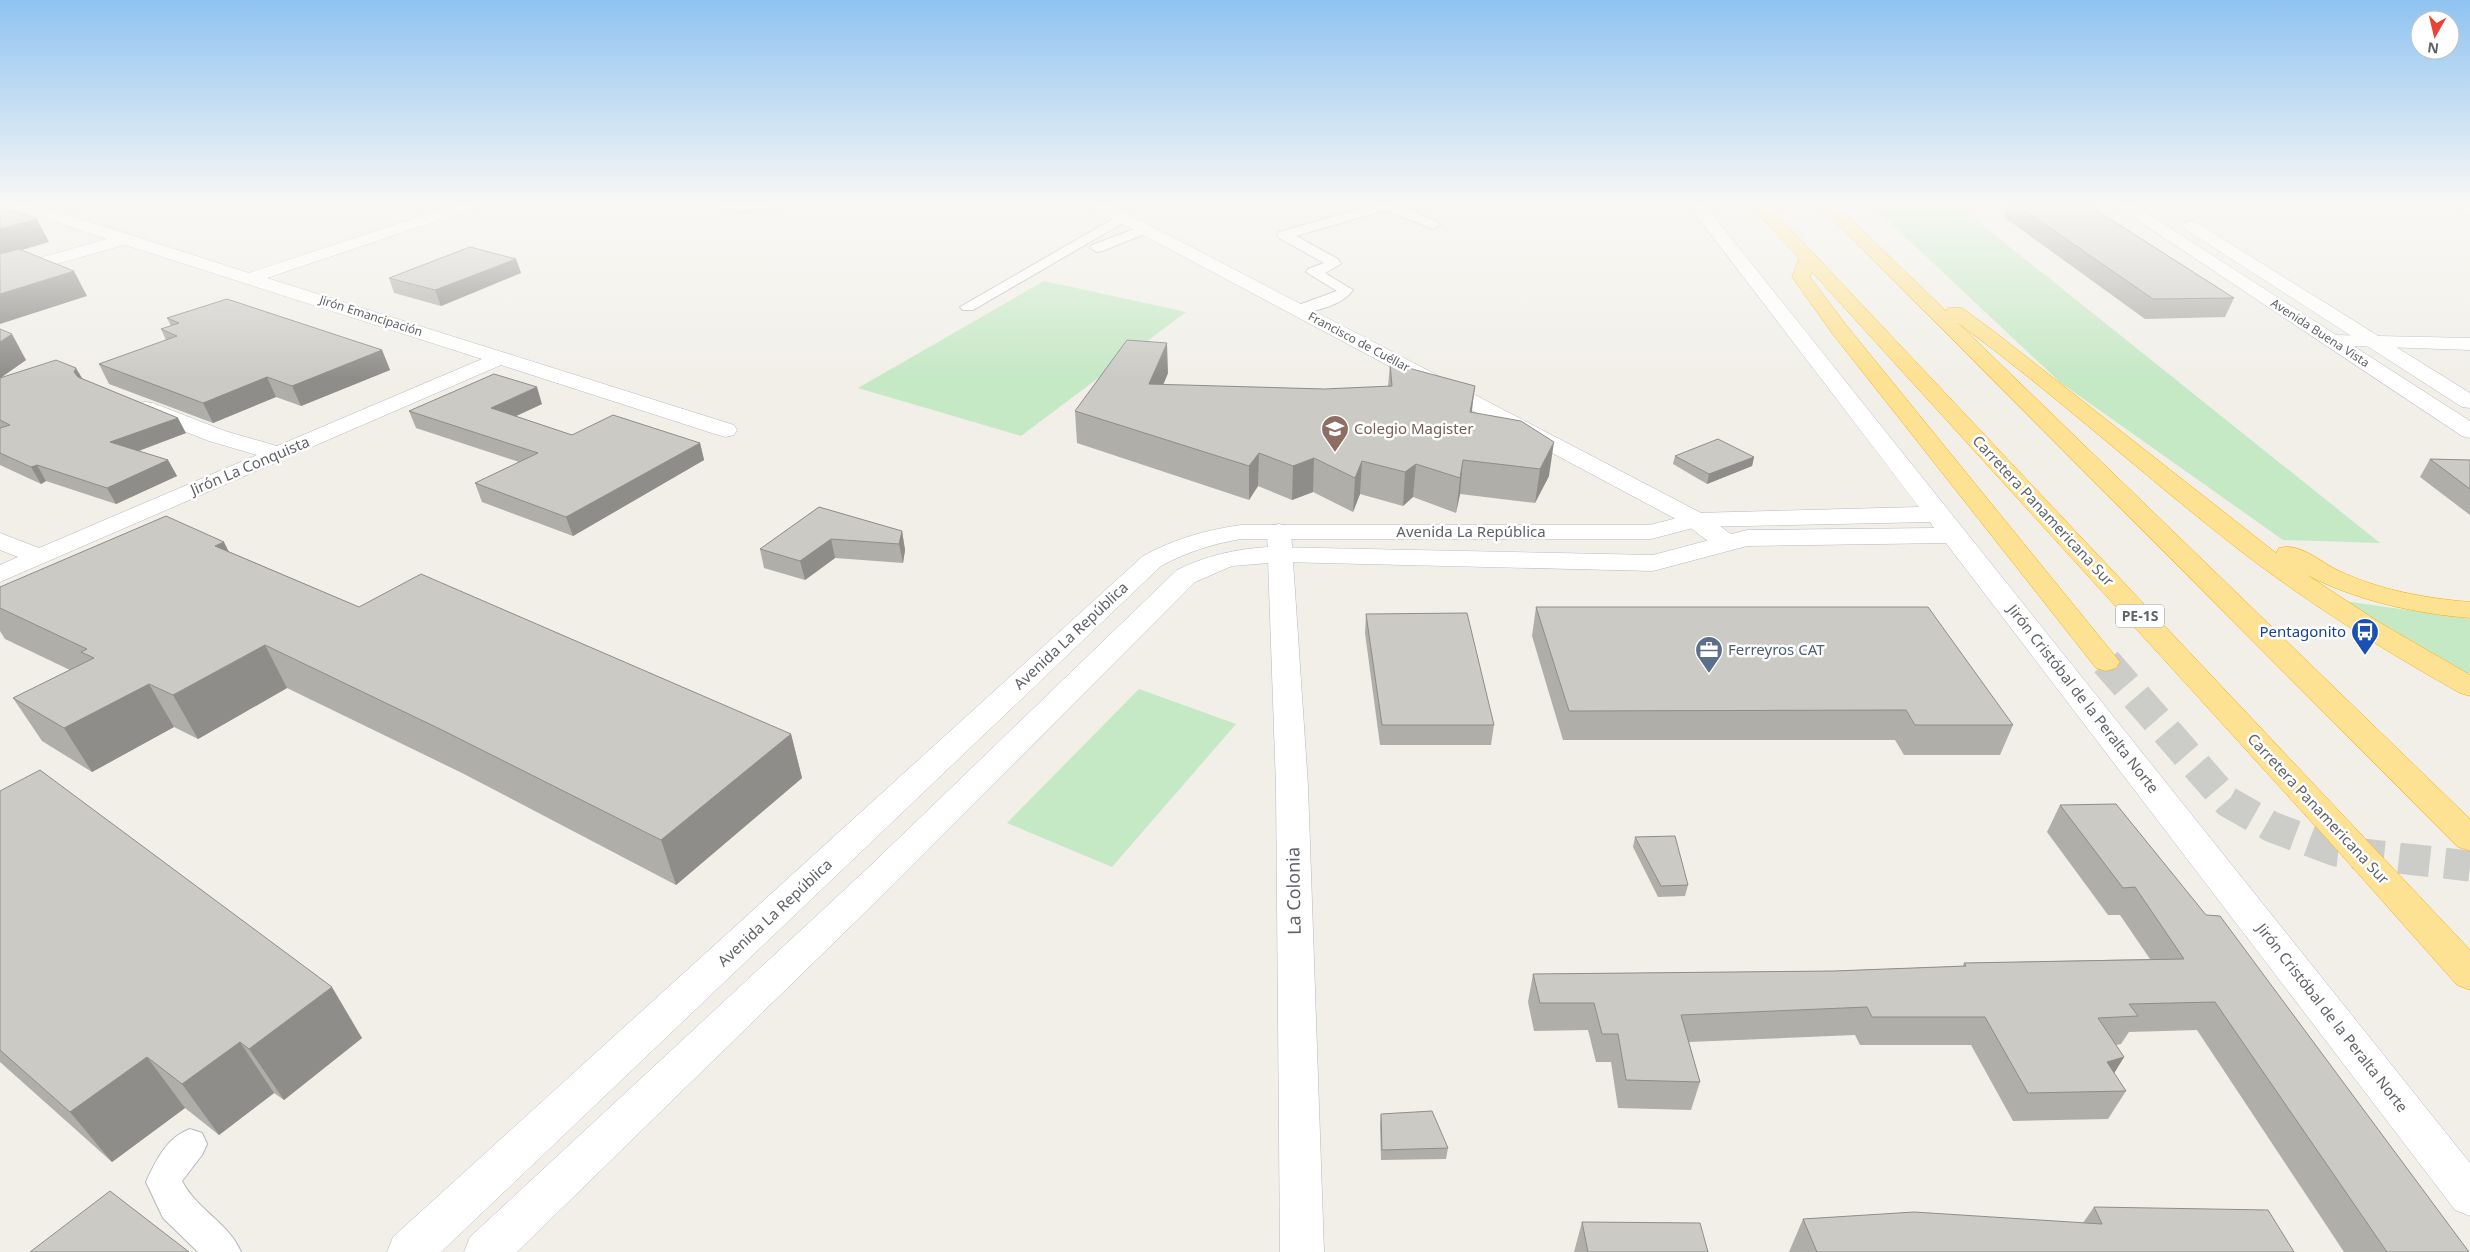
<svg xmlns="http://www.w3.org/2000/svg" width="2470" height="1252" viewBox="0 0 2470 1252" font-family="'Noto Sans',sans-serif">
<style>
.green{fill:#c5e8c5}
.lines{fill:none;stroke-linecap:round;stroke-linejoin:round}
.highway-tunnel{stroke:#ccccc8;stroke-width:31;stroke-dasharray:31 15;stroke-linecap:butt}
.lane-casing{stroke:#b5b8bc;stroke-width:2}
.street-casing{stroke:#b5b8bc;stroke-width:1}
.secondary-casing{stroke:#b6babf;stroke-width:1}
.highway-casing{stroke:#f9ab00;stroke-width:1}
.lane{fill:#fff;fill-rule:evenodd}
.street{fill:#fff;fill-rule:evenodd}
.secondary{fill:#fff;fill-rule:evenodd}
.highway{fill:#fde293;fill-rule:evenodd}
.wall{fill:#afaea9}
.shaded-wall{fill:#8f8d8a}
.building{fill:#cccac5;stroke:#8f8d8a}
.labels{text-anchor:middle;stroke-width:5;stroke-linejoin:round;paint-order:stroke}
.far-street-label{font-size:12px;fill:#5f6368;stroke:#fff}
.shield{fill:#fff;stroke:#8f9295;stroke-width:1}
.shield-label{font-size:14px;font-weight:bold;fill:#5f6368}
.education-label{font-size:15px;fill:#785e54;stroke:#fff;text-anchor:start}
.street-label{font-size:15px;fill:#5f6368;stroke:#fff}
.transit-label{font-size:15px;fill:#164399;stroke:#fff;text-anchor:end}
.service-label{font-size:15px;fill:#4e5e75;stroke:#fff;text-anchor:start}
.near-street-label{font-size:18px;fill:#5f6368;stroke:#fff}
</style>
<rect width="100%" height="100%" fill="#f1efe8"/>
<!-- green -->
<g class="green">
<path d="M 1869,203 L 1955,203 L 2380,543 L 2283,540 L 2061,383 Z"/>
<path d="M 1044,281 L 1186,312 L 1021,436 L 858,388 Z"/>
<path d="M 2344,601 L 2470,619 L 2470,673 L 2467,673 Z"/>
<path d="M 1139,689 L 1236,724 L 1112,867 L 1007,823 Z"/>
</g>
<g class="lines">
<!-- highway-tunnel -->
<path class="highway-tunnel" d="M 2106,662 L 2228,802 L 2272,827 L 2336,851 L 2470,866"/>
<defs>
<g id="lane">
<path d="M 712,203 L 784,203 L 778,207 L 741,212 L 713,206 Z"/>
<path d="M 1381,203 L 1397,205 L 1438,222 L 1440,225 L 1433,229 L 1390,212 L 1382,211 L 1296,236 L 1338,259 L 1341,264 L 1325,273 L 1353,290 C 1342,306 1316,310 1298,315 L 1293,313 L 1290,310 L 1293,307 L 1337,291 L 1306,272 L 1308,269 L 1324,263 L 1279,238 L 1277,235 L 1279,232 Z"/>
<path d="M 1123,213 L 1130,217 L 1128,220 L 973,310 L 963,310 L 960,307 Z"/>
<path d="M 1145,225 L 1152,229 L 1150,232 L 1102,251 L 1097,252 L 1090,248 L 1092,245 Z"/>
<path d="M 190,1129 L 202,1133 L 207,1144 L 202,1155 L 182,1181 C 196,1209 229,1223 241,1252 L 198,1252 L 163,1218 L 146,1182 C 156,1160 167,1137 190,1129 Z"/>
</g>
<g id="street">
<path d="M 460,203 L 483,203 L 481,206 L 267,278 L 734,425 L 737,430 L 734,435 L 726,437 L 718,435 L 501,365 L 0,582 L 0,565 L 18,557 L 0,550 L 0,533 L 39,548 L 257,455 L 209,441 L 137,413 L 134,408 L 137,403 L 145,402 L 153,403 L 225,431 L 277,446 L 482,359 L 119,243 L 117,239 L 119,235 L 131,235 L 249,273 Z"/>
<path d="M 1087,203 L 1107,203 L 1705,515 L 1735,537 L 1739,542 L 1735,547 C 1716,552 1702,536 1687,525 L 1089,206 Z"/>
<path d="M 2452,203 L 2470,203 L 2470,212 L 2454,206 Z"/>
<path d="M 2332,335 L 2470,338 L 2470,350 L 2325,345 L 2322,341 L 2325,337 Z"/>
<path d="M 1279,524 L 1288,526 L 1291,531 L 1308,786 L 1324,1252 L 1280,1252 L 1276,786 L 1267,531 L 1270,526 Z"/>
</g>
<g id="secondary">
<path d="M 7,203 L 30,203 L 131,235 L 133,239 L 131,243 L 0,280 L 0,269 L 107,239 L 9,206 Z"/>
<path d="M 1687,203 L 1703,203 L 2470,1163 L 2470,1216 L 2455,1210 L 1946,543 L 1747,546 L 1653,571 L 1282,562 L 1232,566 L 1195,582 L 893,885 L 517,1252 L 464,1252 L 470,1237 L 869,867 L 1177,570 C 1206,556 1235,549 1268,547 L 1653,555 L 1747,530 L 1934,528 L 1930,522 L 1697,527 L 1651,539 L 1241,539 C 1212,544 1187,552 1161,566 L 441,1252 L 387,1252 L 393,1237 L 1143,556 C 1174,539 1206,530 1241,525 L 1650,525 L 1696,513 L 1919,507 Z"/>
<path d="M 2112,203 L 2131,203 L 2470,421 L 2470,438 L 2462,436 Z"/>
<path d="M 2191,221 L 2197,223 L 2470,393 L 2470,408 L 2462,407 L 2185,229 L 2183,226 L 2185,223 Z"/>
</g>
<g id="highway">
<path d="M 1749,203 L 1766,203 L 2470,950 L 2470,990 L 2457,985 L 2347,861 L 1812,272 L 1810,277 L 1846,325 L 2120,662 L 2116,668 L 2106,671 L 2096,668 L 1832,333 L 1792,277 L 1799,259 Z"/>
<path d="M 1817,203 L 1834,203 L 1946,311 L 1948,308 L 1962,308 L 1996,333 L 2276,553 L 2279,548 C 2300,542 2320,562 2339,571 C 2380,590 2424,598 2470,602 L 2470,618 C 2413,613 2358,601 2307,575 L 2382,624 L 2470,675 L 2470,696 L 2460,693 C 2383,650 2308,603 2238,549 C 2143,475 2055,394 1958,323 L 2470,819 L 2470,851 L 2458,847 Z"/>
</g>
</defs>
<!-- lane casing -->
<use href="#lane" class="lane-casing"/>
<!-- street casing -->
<use href="#street" class="street-casing"/>
<!-- secondary casing -->
<use href="#secondary" class="secondary-casing"/>
<!-- highway casing -->
<use href="#highway" class="highway-casing"/>
<!-- lane -->
<use href="#lane" class="lane"/>
<!-- street -->
<use href="#street" class="street"/>
<!-- secondary -->
<use href="#secondary" class="secondary"/>
<!-- highway -->
<use href="#highway" class="highway"/>
</g>
<!-- wall -->
<g class="wall">
<path d="M 2009,203 L 2085,203 L 2234,298 L 2225,317 L 2145,319 L 2004,217 Z"/>
<path d="M 516,259 L 521,273 L 441,306 L 394,293 L 389,278 Z"/>
<path d="M 167,318 L 382,350 L 390,370 L 301,406 L 276,397 L 213,423 L 109,384 L 99,364 L 166,340 L 161,329 L 171,326 Z"/>
<path d="M 0,329 L 26,360 L 2,377 L 83,379 L 186,433 L 139,451 L 168,460 L 177,476 L 116,504 L 46,481 L 41,484 L 0,465 Z"/>
<path d="M 1390,363 L 1472,413 L 1549,476 L 1535,503 L 1460,494 L 1456,513 L 1413,497 L 1403,506 L 1360,494 L 1353,512 L 1313,492 L 1292,500 L 1258,486 L 1249,500 L 1077,443 L 1075,411 L 1168,373 L 1163,385 L 1324,389 L 1388,387 Z"/>
<path d="M 542,404 L 516,416 L 572,435 L 700,443 L 704,460 L 573,536 L 482,502 L 475,483 L 519,462 L 416,428 L 409,411 Z"/>
<path d="M 1675,456 L 1754,457 L 1752,466 L 1707,484 L 1673,464 Z"/>
<path d="M 2430,459 L 2470,460 L 2470,515 L 2420,477 Z"/>
<path d="M 819,507 L 902,531 L 905,550 L 903,563 L 835,558 L 805,580 L 764,568 L 760,549 Z"/>
<path d="M 228,551 L 359,607 L 791,734 L 802,778 L 676,885 L 462,773 L 287,688 L 198,739 L 174,727 L 92,772 L 42,741 L 13,698 L 70,670 L 5,639 L 0,631 L 0,587 Z"/>
<path d="M 1536,607 L 2013,725 L 2000,755 L 1904,755 L 1895,740 L 1563,740 L 1532,636 Z"/>
<path d="M 1366,614 L 1494,725 L 1491,745 L 1380,745 L 1365,633 Z"/>
<path d="M 0,791 L 362,1038 L 284,1100 L 274,1093 L 219,1135 L 185,1108 L 112,1162 L 0,1062 Z"/>
<path d="M 2060,805 L 2469,1252 L 2344,1252 L 2197,1030 L 2129,1032 L 2121,1044 L 2116,1045 L 2124,1057 L 2114,1073 L 2126,1091 L 2108,1119 L 2013,1121 L 1971,1045 L 1860,1045 L 1855,1035 L 1689,1042 L 1700,1082 L 1691,1110 L 1618,1108 L 1611,1062 L 1596,1062 L 1588,1030 L 1534,1031 L 1528,1002 L 1533,974 L 1834,971 L 1963,966 L 1964,963 L 2150,959 L 2120,915 L 2108,915 L 2047,832 Z"/>
<path d="M 1635,837 L 1688,885 L 1685,896 L 1658,897 L 1633,847 Z"/>
<path d="M 1381,1114 L 1448,1148 L 1446,1159 L 1381,1160 L 1380,1125 Z"/>
<path d="M 2094,1207 L 2294,1252 L 1789,1252 L 1803,1219 L 2083,1223 Z"/>
<path d="M 1582,1222 L 1708,1252 L 1574,1252 Z"/>
</g>
<!-- shaded-wall -->
<g class="shaded-wall">
<path d="M 37,219 L 49,242 L 5,255 L 0,267 L 0,229 Z"/>
<path d="M 516,259 L 521,273 L 441,306 L 435,290 Z"/>
<path d="M 74,271 L 87,296 L 0,324 L 0,294 Z"/>
<path d="M 12,334 L 26,360 L 0,378 L 0,342 Z"/>
<path d="M 1167,343 L 1168,373 L 1150,416 L 1149,384 Z"/>
<path d="M 382,350 L 390,370 L 301,406 L 292,386 Z"/>
<path d="M 76,368 L 85,383 L 82,387 L 74,372 Z"/>
<path d="M 267,377 L 276,397 L 213,423 L 203,403 Z"/>
<path d="M 1475,386 L 1471,418 L 1470,412 Z"/>
<path d="M 537,387 L 542,404 L 497,425 L 491,408 Z"/>
<path d="M 178,418 L 186,433 L 119,458 L 110,442 Z"/>
<path d="M 1554,442 L 1549,476 L 1535,503 L 1540,469 Z"/>
<path d="M 700,443 L 704,460 L 573,536 L 566,517 Z"/>
<path d="M 1259,453 L 1258,486 L 1249,500 L 1249,466 Z"/>
<path d="M 1754,457 L 1752,466 L 1707,484 L 1709,474 Z"/>
<path d="M 1314,458 L 1313,492 L 1292,500 L 1293,466 Z"/>
<path d="M 168,460 L 177,476 L 116,504 L 107,488 Z"/>
<path d="M 1463,460 L 1460,494 L 1456,513 L 1460,478 Z"/>
<path d="M 1362,461 L 1360,494 L 1353,512 L 1355,478 Z"/>
<path d="M 1416,464 L 1413,497 L 1403,506 L 1405,472 Z"/>
<path d="M 37,465 L 46,481 L 41,484 L 31,467 Z"/>
<path d="M 902,531 L 905,550 L 903,563 L 899,544 Z"/>
<path d="M 831,539 L 835,558 L 805,580 L 800,561 Z"/>
<path d="M 224,542 L 244,582 L 215,546 Z"/>
<path d="M 265,645 L 287,688 L 198,739 L 173,695 Z"/>
<path d="M 149,684 L 174,727 L 92,772 L 64,728 Z"/>
<path d="M 791,734 L 802,778 L 676,885 L 661,840 Z"/>
<path d="M 332,987 L 362,1038 L 284,1100 L 249,1049 Z"/>
<path d="M 240,1042 L 274,1093 L 219,1135 L 182,1084 Z"/>
<path d="M 147,1057 L 185,1108 L 112,1162 L 70,1112 Z"/>
<path d="M 2124,1057 L 2107,1085 L 2107,1062 Z"/>
</g>
<!-- building -->
<g class="building">
<path d="M 2014,203 L 2085,203 L 2234,298 L 2153,299 Z"/>
<path d="M 0,207 L 37,219 L 0,229 Z"/>
<path d="M 470,247 L 516,259 L 435,290 L 389,278 Z"/>
<path d="M 19,249 L 74,271 L 0,294 L 0,254 Z"/>
<path d="M 227,299 L 382,350 L 292,386 L 267,377 L 203,403 L 99,364 L 177,336 L 161,329 L 179,323 L 167,318 Z"/>
<path d="M 0,329 L 12,334 L 0,342 Z"/>
<path d="M 1127,340 L 1167,343 L 1149,384 L 1324,389 L 1392,386 L 1390,363 L 1475,386 L 1470,412 L 1521,421 L 1554,442 L 1540,469 L 1463,460 L 1460,478 L 1416,464 L 1405,472 L 1362,461 L 1355,478 L 1314,458 L 1293,466 L 1259,453 L 1249,466 L 1075,411 Z"/>
<path d="M 56,360 L 76,368 L 74,372 L 78,377 L 178,418 L 110,442 L 168,460 L 107,488 L 37,465 L 31,467 L 0,453 L 0,428 L 10,425 L 0,420 L 0,378 Z"/>
<path d="M 494,374 L 537,387 L 491,408 L 572,435 L 613,415 L 700,443 L 566,517 L 475,483 L 538,453 L 409,411 Z"/>
<path d="M 1718,439 L 1754,457 L 1709,474 L 1675,456 Z"/>
<path d="M 2430,459 L 2470,460 L 2470,489 Z"/>
<path d="M 819,507 L 902,531 L 899,544 L 831,539 L 800,561 L 760,549 Z"/>
<path d="M 166,516 L 224,542 L 215,546 L 359,607 L 421,574 L 791,734 L 661,840 L 442,730 L 265,645 L 173,695 L 149,684 L 64,728 L 13,698 L 94,658 L 81,652 L 87,649 L 0,608 L 0,587 Z"/>
<path d="M 1536,607 L 1928,607 L 2013,725 L 1915,725 L 1906,710 L 1569,711 Z"/>
<path d="M 1467,613 L 1494,725 L 1382,725 L 1366,614 Z"/>
<path d="M 40,770 L 332,987 L 249,1049 L 240,1042 L 182,1084 L 147,1057 L 70,1112 L 0,1050 L 0,791 Z"/>
<path d="M 2116,804 L 2206,915 L 2220,916 L 2469,1252 L 2387,1252 L 2215,1002 L 2129,1004 L 2138,1016 L 2098,1018 L 2124,1057 L 2107,1062 L 2126,1091 L 2028,1093 L 1985,1017 L 1872,1017 L 1867,1007 L 1681,1015 L 1700,1082 L 1626,1080 L 1618,1034 L 1602,1034 L 1594,1003 L 1540,1003 L 1533,974 L 1834,971 L 1966,966 L 1964,963 L 2184,959 L 2135,887 L 2123,888 L 2060,805 Z"/>
<path d="M 1675,836 L 1688,885 L 1661,886 L 1635,837 Z"/>
<path d="M 1432,1111 L 1448,1148 L 1382,1150 L 1381,1114 Z"/>
<path d="M 110,1191 L 189,1252 L 30,1252 Z"/>
<path d="M 2094,1207 L 2268,1210 L 2294,1252 L 1817,1252 L 1803,1219 L 1914,1212 L 2102,1224 Z"/>
<path d="M 1582,1222 L 1700,1223 L 1708,1252 L 1588,1252 Z"/>
</g>
<!-- sky -->
<linearGradient id="sky" x2="0" y2="1"><stop stop-color="#8fc3f1"/><stop offset="0.54" stop-color="#f9f8f5"/><stop offset="1" stop-color="#f9f8f5" stop-opacity="0"/></linearGradient>
<rect width="2470" height="378" fill="url(#sky)"/>
<!-- icons -->
<defs>
<symbol id="school-pin" viewBox="-11 -11 22 30"><path d="M0 17L-7.5 6A9.5 9.5 0 1 1 7.5 6Z" fill="#8d6e63" stroke="#fff"/><path d="M0-5L7-2L0 1L-7-2ZM-4 1L0 2.5L4 1V4Q0 6-4 4Z" fill="#fff"/></symbol>
<symbol id="bus-pin" viewBox="-11 -11 22 30"><path d="M0 17L-7.5 6A9.5 9.5 0 1 1 7.5 6Z" fill="#1a4fb4" stroke="#fff"/><path d="M-5-6H5V4H4V6H2V4H-2V6H-4V4H-5ZM-3.5-4V0h7V-4ZM-3.5 1.2v1.5H-2V1.2ZM2 1.2v1.5H3.5V1.2Z" fill="#fff"/></symbol>
<symbol id="office-pin" viewBox="-11 -11 22 30"><path d="M0 17L-7.5 6A9.5 9.5 0 1 1 7.5 6Z" fill="#5c6f8a" stroke="#fff"/><path d="M-6-3h4V-5.5h4V-3h4V5H-6ZM-1-4.5V-3h2v-1.5ZM-6 0V1H6V0Z" fill="#fff"/></symbol>
</defs>
<g fill-rule="evenodd">
<use href="#school-pin" x="1319" y="413" width="32" height="43"/>
<use href="#bus-pin" x="2349" y="616" width="32" height="43"/>
<use href="#office-pin" x="1693" y="634" width="32" height="43"/>
</g>
<g class="labels">
<!-- far-street labels -->
<g class="far-street-label">
<text transform="translate(371 316) rotate(18)" y="4">Jirón Emancipación</text>
<text transform="translate(2320 333) rotate(33)" y="4">Avenida Buena Vista</text>
<text transform="translate(1359 342) rotate(28)" y="4">Francisco de Cuéllar</text>
</g>
<!-- shield labels -->
<rect class="shield" x="2116" y="604.5" width="48" height="23" rx="4"/>
<g class="shield-label">
<text x="2140" y="621">PE-1S</text>
</g>
<!-- education labels -->
<g class="education-label">
<text x="1354" y="434">Colegio Magister</text>
</g>
<!-- street labels -->
<g class="street-label">
<text transform="translate(250 466) rotate(-23)" y="5">Jirón La Conquista</text>
<text transform="translate(2043 511) rotate(47)" y="5">Carretera Panamericana Sur</text>
<text x="1471" y="537">Avenida La República</text>
<text transform="translate(1071 636) rotate(-43)" y="5">Avenida La República</text>
<text transform="translate(2083 699) rotate(52)" y="5">Jirón Cristóbal de la Peralta Norte</text>
<text transform="translate(2318 809) rotate(47)" y="5">Carretera Panamericana Sur</text>
<text transform="translate(775 913) rotate(-43)" y="5">Avenida La República</text>
<text transform="translate(2332 1018) rotate(52)" y="5">Jirón Cristóbal de la Peralta Norte</text>
</g>
<!-- transit labels -->
<g class="transit-label">
<text x="2346" y="637">Pentagonito</text>
</g>
<!-- service labels -->
<g class="service-label">
<text x="1728" y="655">Ferreyros CAT</text>
</g>
<!-- near-street labels -->
<g class="near-street-label">
<text transform="translate(1294 891) rotate(-91)" y="6">La Colonia</text>
</g>
</g>
<!-- north arrow -->
<g transform="translate(2435 35) rotate(188)"><circle r="24" fill="#ffffff" stroke="#bfc1c3"/>
<path d="M0-4L9 19L0 12L-9 19Z" fill="#ea4335"/>
<text y="-8" font-size="14" font-weight="bold" text-anchor="middle" fill="#5f6368">N</text>
</g>
</svg>
